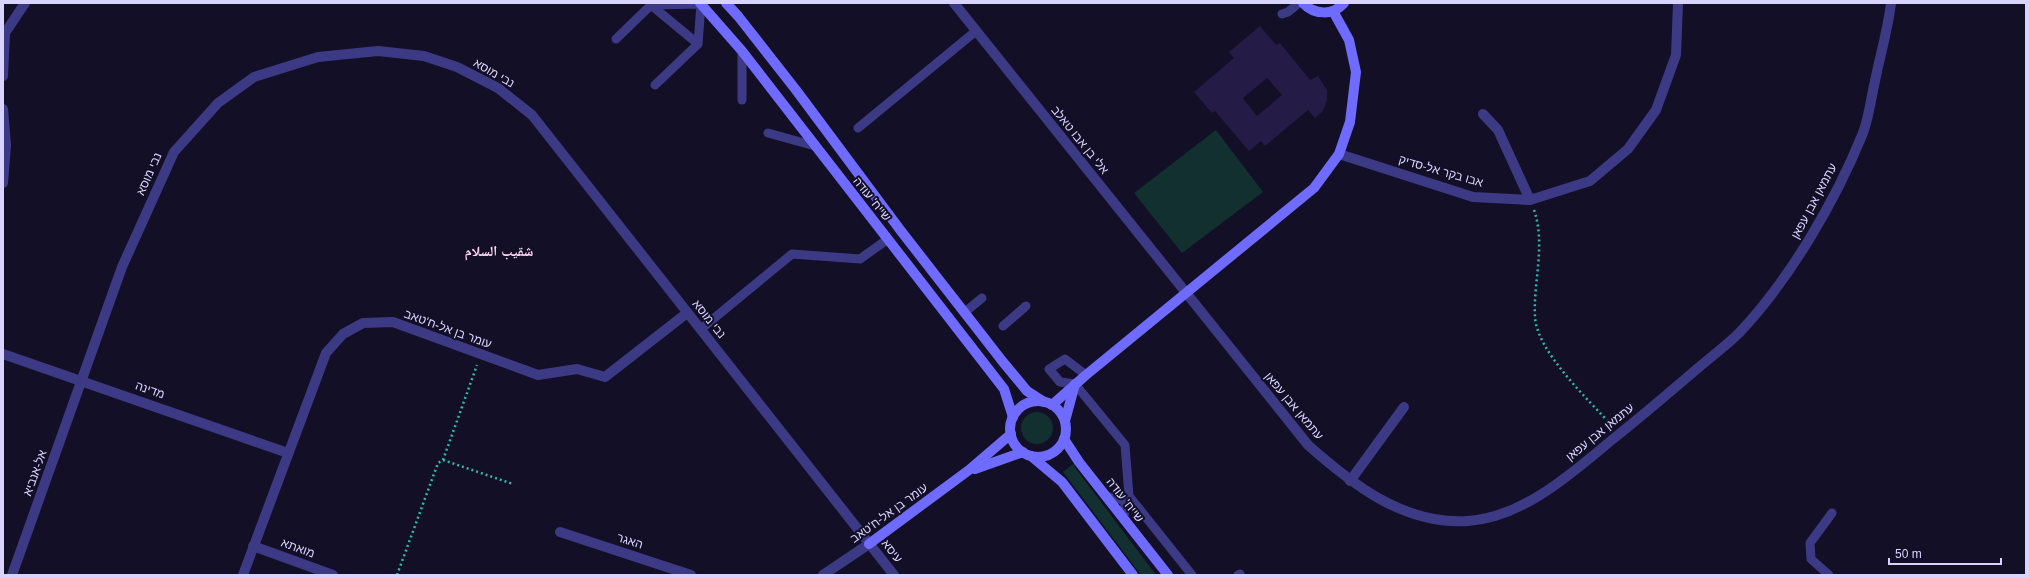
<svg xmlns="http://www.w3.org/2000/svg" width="2029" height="578" viewBox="0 0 2029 578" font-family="Helvetica,'Noto Naskh Arabic',Heebo,sans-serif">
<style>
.green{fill:#12302f}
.building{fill:#241b47;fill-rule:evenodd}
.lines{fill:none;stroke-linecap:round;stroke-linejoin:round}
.path{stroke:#2fb8b0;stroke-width:2.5;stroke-dasharray:2 3;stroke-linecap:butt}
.lane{stroke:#3d3a85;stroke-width:9}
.street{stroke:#3d3a85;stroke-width:10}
.secondary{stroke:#6f6bff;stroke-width:10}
.labels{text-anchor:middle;stroke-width:4;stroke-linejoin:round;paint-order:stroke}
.street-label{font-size:12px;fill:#d9d4ff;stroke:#130f26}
.quarter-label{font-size:14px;font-weight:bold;fill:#ffd6f0;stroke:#130f26}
</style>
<rect width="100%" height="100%" fill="#130f26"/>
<!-- green -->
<g class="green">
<path d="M 1216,130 L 1263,192 L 1182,253 L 1134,193 Z"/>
<circle cx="1037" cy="428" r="16"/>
<path d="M 1073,464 L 1077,470 L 1156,575 L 1141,575 L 1063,472 Z"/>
</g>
<!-- building -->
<path class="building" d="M 1260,26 L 1276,45 L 1280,43 L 1310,80 L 1318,76 L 1327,90 L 1327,100 L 1323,111 L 1315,118 L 1308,110 L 1265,146 L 1261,141 L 1249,151 L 1215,111 L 1212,113 L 1194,92 L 1234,58 L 1229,52 ZM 1267,78 L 1282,95 L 1257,116 L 1243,98 Z"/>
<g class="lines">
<!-- path -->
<g class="path">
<path d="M 1534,210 C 1546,244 1533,283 1535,317 C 1537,352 1589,400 1612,426"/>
<path d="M 443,460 L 513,484"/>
<path d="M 397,575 L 438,463 L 443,460 L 477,365"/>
</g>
<!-- lane -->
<g class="lane">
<path d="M 651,5 L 698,44"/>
<path d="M 1282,14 L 1288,12 L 1299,3"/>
<path d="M 616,39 L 651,5 L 701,4 L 698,44 L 655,85"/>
<path d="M 742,51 L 742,100"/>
<path d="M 858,128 L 976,31"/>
<path d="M 768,133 L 815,146"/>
<path d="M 965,312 L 982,298"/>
<path d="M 1003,326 L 1026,306"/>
<path d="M 701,329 L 792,254 L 860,259 L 888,239"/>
<path d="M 1086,375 L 1065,359 L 1049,369 L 1060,382 L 1075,384 L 1125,445 L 1129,496 L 1192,575"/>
<path d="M 1106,496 L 1122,500 L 1129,496"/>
<path d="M 1124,518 L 1125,503 L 1129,496"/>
<path d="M 1238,575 L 1240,574"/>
<path d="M 1829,575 L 1811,559 L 1810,543 L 1832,513"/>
</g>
<!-- street -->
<g class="street">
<path d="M 954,3 L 1308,445 C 1353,485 1404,525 1468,521 C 1524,517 1572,473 1613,439 C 1642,416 1670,392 1698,368 C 1712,356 1727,345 1739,333 C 1790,279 1835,202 1863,133 C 1869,117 1871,98 1875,81 C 1880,56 1888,29 1891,3"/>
<path d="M 3,76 L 5,33 L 25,3"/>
<path d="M 3,109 L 6,145 L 3,183"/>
<path d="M 1483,114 L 1498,130 L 1530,200"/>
<path d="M 1339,154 L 1473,197 L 1530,200 L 1590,181 L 1628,149 L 1656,110 L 1676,55 L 1678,3"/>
<path d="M 3,354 L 288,453"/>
<path d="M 1350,481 L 1404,407"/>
<path d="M 560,532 L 691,575"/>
<path d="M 253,546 L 333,575"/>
<path d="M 12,575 L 122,267 L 174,152 L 218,103 L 254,77 L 318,57 L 378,51 L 424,56 L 457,67 L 498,88 L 532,115 L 894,575"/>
<path d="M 243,575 L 326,353 L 343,334 L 363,323 L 393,322 L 538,375 L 577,369 L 605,377 L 687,313"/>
<path d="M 823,575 L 869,544"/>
</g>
<!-- secondary -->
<g class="secondary">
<path d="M 700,3 L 742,51 L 1004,389 L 1013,417"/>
<path d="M 726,3 L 738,16 L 796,90 L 901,231 L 1003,362 L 1027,391 L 1044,402"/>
<path d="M 1303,3 C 1314,15 1333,16 1344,3"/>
<circle cx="1038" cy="429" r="28"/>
<path d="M 1052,405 L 1086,375 L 1314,188 L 1339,154 L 1350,122 L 1356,72 L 1349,40 L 1333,11"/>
<path d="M 1065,421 L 1075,384"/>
<path d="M 1064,439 L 1079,462 L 1168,575"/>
<path d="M 1031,456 L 1062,482 L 1133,575"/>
<path d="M 975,469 L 1023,452"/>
<path d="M 869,544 L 969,470 L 1011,434"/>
</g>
</g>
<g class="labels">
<!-- street labels -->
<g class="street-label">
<text transform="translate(494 73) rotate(30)" y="4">נבי מוסא</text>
<text transform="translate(1080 140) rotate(51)" y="4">אלי בן אבו טאלב</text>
<text transform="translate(1441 171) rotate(16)" y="4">אבו בקר אל-סדיק</text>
<text transform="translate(149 174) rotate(-66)" y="4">נבי מוסא</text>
<text transform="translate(872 199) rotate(51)" y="4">שייח' עודה</text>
<text transform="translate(1814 201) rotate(-62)" y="4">עתמאן אבן עפאן</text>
<text transform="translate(709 319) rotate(51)" y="4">נבי מוסא</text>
<text transform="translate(448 329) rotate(20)" y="4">עומר בן אל-ח'טאב</text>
<text transform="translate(150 390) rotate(19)" y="4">מדינה</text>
<text transform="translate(1294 406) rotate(50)" y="4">עתמאן אבן עפאן</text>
<text transform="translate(1600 432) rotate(-39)" y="4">עתמאן אבן עפאן</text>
<text transform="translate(35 473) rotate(-70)" y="4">אל-אנביא</text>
<text transform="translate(1125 500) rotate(52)" y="4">שייח' עודה</text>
<text transform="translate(889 513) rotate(-36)" y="4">עומר בן אל-ח'טאב</text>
<text transform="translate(630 541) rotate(18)" y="4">האגר</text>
<text transform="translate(298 548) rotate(20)" y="4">מואתא</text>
<text transform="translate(892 551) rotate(52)" y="4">עיסא</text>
</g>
<!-- quarter labels -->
<g class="quarter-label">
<text x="499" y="256">شقيب السلام</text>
</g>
</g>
<!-- border -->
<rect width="2029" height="578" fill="none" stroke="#d9d4ff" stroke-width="8"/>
<!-- scale -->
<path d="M1889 558v6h112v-6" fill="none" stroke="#d9d4ff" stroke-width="2"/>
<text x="1895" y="558" font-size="12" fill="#d9d4ff" stroke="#130f26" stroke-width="3" paint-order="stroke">50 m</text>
</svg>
